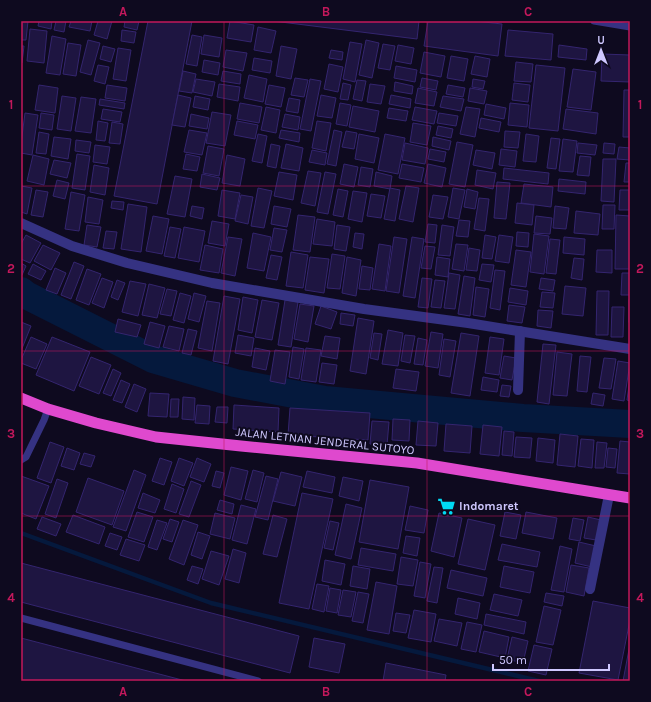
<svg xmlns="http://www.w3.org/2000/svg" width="651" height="702" viewBox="0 0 651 702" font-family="Karla,sans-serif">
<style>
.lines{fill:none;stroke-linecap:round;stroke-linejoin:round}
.stream{stroke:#05193d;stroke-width:4.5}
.river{stroke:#05193d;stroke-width:28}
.building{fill:#1e1541;stroke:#34256f}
.service{stroke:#353282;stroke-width:7}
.minor{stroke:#353282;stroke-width:10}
.trunk{stroke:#df49ce;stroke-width:11}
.grid{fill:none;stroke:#c2185b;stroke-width:1;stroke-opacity:0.55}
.labels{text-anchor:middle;stroke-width:4;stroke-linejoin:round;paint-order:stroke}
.street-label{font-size:12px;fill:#cfc8ff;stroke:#0e0a1f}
.poi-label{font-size:12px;font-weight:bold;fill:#cfc8ff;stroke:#0e0a1f;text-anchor:start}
.neatline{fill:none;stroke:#c2185b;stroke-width:1.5}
.grid-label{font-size:13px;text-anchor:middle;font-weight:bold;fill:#c2185b}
</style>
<rect width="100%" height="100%" fill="#0e0a1f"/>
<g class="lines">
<!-- stream -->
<path class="stream" d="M 21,533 L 211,603 L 539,681"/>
<!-- river -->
<path class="river" d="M 21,291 L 26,295 L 153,359 L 235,383 L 325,400 L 523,418 L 630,424"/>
</g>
<!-- building -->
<g class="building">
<path d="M 21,21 L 28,21 L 26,40 L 21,40 Z"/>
<path d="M 39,21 L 52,21 L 51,29 L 38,26 Z"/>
<path d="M 56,21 L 66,21 L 64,32 L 54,30 Z"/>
<path d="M 71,21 L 92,21 L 90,31 L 69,27 Z"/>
<path d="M 98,21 L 112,21 L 107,39 L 94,35 Z"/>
<path d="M 125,21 L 139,21 L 137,30 L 124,27 Z"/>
<path d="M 148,21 L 192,21 L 157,204 L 114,196 Z"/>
<path d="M 230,21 L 254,25 L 251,42 L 227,38 Z"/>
<path d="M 273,21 L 419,21 L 417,39 Z"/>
<path d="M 428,21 L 475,21 L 502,24 L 498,56 L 424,46 Z"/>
<path d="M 258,27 L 276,31 L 271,53 L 254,50 Z"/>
<path d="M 30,29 L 47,31 L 44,63 L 27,61 Z"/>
<path d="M 122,30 L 136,32 L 134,43 L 121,41 Z"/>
<path d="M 508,30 L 553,34 L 551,60 L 505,56 Z"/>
<path d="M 192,35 L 202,37 L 197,66 L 186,64 Z"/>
<path d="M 204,35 L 222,38 L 219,57 L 201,54 Z"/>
<path d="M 52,36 L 66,39 L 60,75 L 46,73 Z"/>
<path d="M 88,40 L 100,43 L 91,75 L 80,72 Z"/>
<path d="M 366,40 L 379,43 L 372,78 L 359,75 Z"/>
<path d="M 350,42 L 362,44 L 355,82 L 343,79 Z"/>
<path d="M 68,43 L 81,45 L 76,76 L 63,74 Z"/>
<path d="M 383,44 L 395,46 L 390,70 L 378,68 Z"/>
<path d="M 398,45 L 414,48 L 411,64 L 395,61 Z"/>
<path d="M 559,45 L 587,49 L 586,60 L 558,57 Z"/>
<path d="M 21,46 L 24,46 L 22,63 L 21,63 Z"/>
<path d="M 103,46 L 115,49 L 111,62 L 100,59 Z"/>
<path d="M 281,46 L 297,49 L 291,79 L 276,76 Z"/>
<path d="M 118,48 L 131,50 L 126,81 L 113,79 Z"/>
<path d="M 226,50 L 247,53 L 243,71 L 223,67 Z"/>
<path d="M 331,50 L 343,52 L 342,60 L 329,58 Z"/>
<path d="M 424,52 L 445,56 L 441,77 L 420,73 Z"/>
<path d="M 602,54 L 630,55 L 630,82 L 601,81 Z"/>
<path d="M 451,56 L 468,59 L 464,81 L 447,78 Z"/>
<path d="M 475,56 L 490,59 L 487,77 L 471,74 Z"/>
<path d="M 254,58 L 272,61 L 270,73 L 252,70 Z"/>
<path d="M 204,60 L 220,63 L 218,75 L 202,72 Z"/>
<path d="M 516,62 L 533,64 L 531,82 L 514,81 Z"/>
<path d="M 329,64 L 343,67 L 338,92 L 324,89 Z"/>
<path d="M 98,65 L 109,67 L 105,84 L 94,81 Z"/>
<path d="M 536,65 L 565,68 L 558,131 L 529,128 Z"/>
<path d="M 396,66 L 417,70 L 415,82 L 394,78 Z"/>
<path d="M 573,69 L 596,72 L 591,110 L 567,107 Z"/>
<path d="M 183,71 L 196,74 L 192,93 L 179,91 Z"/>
<path d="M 223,71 L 241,74 L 240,84 L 221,81 Z"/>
<path d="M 249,75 L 267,79 L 263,102 L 244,98 Z"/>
<path d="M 295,78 L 308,80 L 304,97 L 291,95 Z"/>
<path d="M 422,78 L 438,81 L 436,90 L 420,87 Z"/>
<path d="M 196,79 L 215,82 L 212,96 L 193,92 Z"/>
<path d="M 310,79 L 321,81 L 311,131 L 300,129 Z"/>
<path d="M 473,79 L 485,81 L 483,89 L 472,87 Z"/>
<path d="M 357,80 L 366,81 L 362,101 L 353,99 Z"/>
<path d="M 395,82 L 413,86 L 412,94 L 394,91 Z"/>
<path d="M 343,83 L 351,85 L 348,100 L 340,99 Z"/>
<path d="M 514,83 L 530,85 L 528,102 L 512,100 Z"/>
<path d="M 219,84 L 240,87 L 238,101 L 217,97 Z"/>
<path d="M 370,84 L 385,86 L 381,104 L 367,102 Z"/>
<path d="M 39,85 L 58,88 L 55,113 L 35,110 Z"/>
<path d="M 107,85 L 127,88 L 125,101 L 105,98 Z"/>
<path d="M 269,85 L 285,88 L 281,107 L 265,104 Z"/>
<path d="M 448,85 L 465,88 L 463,97 L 446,94 Z"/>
<path d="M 418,88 L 437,92 L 434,106 L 415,103 Z"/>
<path d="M 470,88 L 487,91 L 484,104 L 468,101 Z"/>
<path d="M 624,90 L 630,90 L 630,137 L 623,137 Z"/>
<path d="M 178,95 L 191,98 L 185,127 L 172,125 Z"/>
<path d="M 321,95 L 336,98 L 332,118 L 317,116 Z"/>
<path d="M 391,95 L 411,99 L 410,108 L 389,104 Z"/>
<path d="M 62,96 L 76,98 L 71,131 L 57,129 Z"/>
<path d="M 195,96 L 210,99 L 208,110 L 193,107 Z"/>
<path d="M 443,96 L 464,99 L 461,111 L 440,107 Z"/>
<path d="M 81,97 L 96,99 L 91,133 L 75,131 Z"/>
<path d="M 289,98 L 300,100 L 298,113 L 286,111 Z"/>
<path d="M 100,99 L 125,103 L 124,109 L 99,105 Z"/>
<path d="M 240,103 L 262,107 L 259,123 L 237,119 Z"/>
<path d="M 340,103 L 351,105 L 347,126 L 336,124 Z"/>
<path d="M 510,103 L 529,105 L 527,127 L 508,125 Z"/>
<path d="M 486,104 L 506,108 L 504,119 L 484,115 Z"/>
<path d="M 353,106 L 379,111 L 375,132 L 349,127 Z"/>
<path d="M 266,107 L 280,110 L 276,133 L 261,130 Z"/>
<path d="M 415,107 L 437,111 L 434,124 L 412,120 Z"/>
<path d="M 466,107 L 480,109 L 475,137 L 460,134 Z"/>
<path d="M 389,108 L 408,111 L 406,121 L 387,118 Z"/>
<path d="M 103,109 L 122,112 L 120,122 L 101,119 Z"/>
<path d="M 566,109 L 598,113 L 596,134 L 563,129 Z"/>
<path d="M 212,112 L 231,115 L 225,146 L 206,143 Z"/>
<path d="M 25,113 L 38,115 L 32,155 L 21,153 L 21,144 Z"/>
<path d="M 41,113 L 54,115 L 52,130 L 39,128 Z"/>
<path d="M 439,113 L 458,116 L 456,126 L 437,123 Z"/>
<path d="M 191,114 L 209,118 L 207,129 L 189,126 Z"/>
<path d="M 285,114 L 300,117 L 298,130 L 282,127 Z"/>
<path d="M 481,118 L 501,122 L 499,132 L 479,128 Z"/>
<path d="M 98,121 L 108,123 L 105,141 L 96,140 Z"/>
<path d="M 237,121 L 258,125 L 255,139 L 234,135 Z"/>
<path d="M 317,121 L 331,123 L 326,151 L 312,148 Z"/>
<path d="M 112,122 L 123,124 L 120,144 L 109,143 Z"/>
<path d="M 413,123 L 431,126 L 427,145 L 410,142 Z"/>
<path d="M 438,126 L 453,129 L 451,138 L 436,135 Z"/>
<path d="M 189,130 L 207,133 L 202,155 L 184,152 Z"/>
<path d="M 281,130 L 300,133 L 299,142 L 279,138 Z"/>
<path d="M 334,130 L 342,132 L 336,166 L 327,164 Z"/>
<path d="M 346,131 L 357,133 L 354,149 L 342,147 Z"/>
<path d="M 505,131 L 520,132 L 518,148 L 504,147 Z"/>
<path d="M 39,132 L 49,134 L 46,154 L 36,153 Z"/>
<path d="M 258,134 L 267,136 L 262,163 L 252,161 Z"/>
<path d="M 359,134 L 379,138 L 374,163 L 355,159 Z"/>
<path d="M 385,134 L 405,138 L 398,174 L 378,170 Z"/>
<path d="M 526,134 L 539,136 L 536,162 L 523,161 Z"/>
<path d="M 54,137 L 71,139 L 68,159 L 51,156 Z"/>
<path d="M 433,137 L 451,141 L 449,150 L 432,146 Z"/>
<path d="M 551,138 L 560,139 L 556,169 L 547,168 Z"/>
<path d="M 563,139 L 577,141 L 573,172 L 559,171 Z"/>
<path d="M 76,140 L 91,142 L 89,153 L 75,151 Z"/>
<path d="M 457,142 L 473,145 L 465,187 L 449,184 Z"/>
<path d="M 405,143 L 428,148 L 425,164 L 402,160 Z"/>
<path d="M 578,143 L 597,145 L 595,155 L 577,153 Z"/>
<path d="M 604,143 L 615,144 L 614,154 L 603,153 Z"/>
<path d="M 271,144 L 280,146 L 276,168 L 267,166 Z"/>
<path d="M 286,144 L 303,148 L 299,171 L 281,168 Z"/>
<path d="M 95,145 L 110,147 L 107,164 L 93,162 Z"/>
<path d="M 208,146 L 224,149 L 219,176 L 203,173 Z"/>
<path d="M 619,147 L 630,148 L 630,160 L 617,159 Z"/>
<path d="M 430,149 L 446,152 L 444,162 L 428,159 Z"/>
<path d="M 501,149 L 517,151 L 515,167 L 499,165 Z"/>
<path d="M 312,150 L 327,153 L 325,165 L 309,162 Z"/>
<path d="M 476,150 L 495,153 L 492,169 L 473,165 Z"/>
<path d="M 77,154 L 90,156 L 85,190 L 72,188 Z"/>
<path d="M 186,154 L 200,157 L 197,171 L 183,169 Z"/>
<path d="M 33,155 L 49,159 L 44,185 L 27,181 Z"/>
<path d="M 227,155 L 245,159 L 240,186 L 222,183 Z"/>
<path d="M 580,156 L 591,157 L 589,176 L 577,175 Z"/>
<path d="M 603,159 L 616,159 L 614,202 L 601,201 Z"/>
<path d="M 54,160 L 71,163 L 67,178 L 50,174 Z"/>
<path d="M 626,163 L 630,163 L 630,182 L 624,182 Z"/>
<path d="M 344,164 L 358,167 L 354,187 L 340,184 Z"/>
<path d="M 402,164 L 424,168 L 421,182 L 399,178 Z"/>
<path d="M 428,164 L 446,168 L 442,187 L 424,183 Z"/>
<path d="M 94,165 L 109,168 L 105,195 L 90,192 Z"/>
<path d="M 361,167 L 373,169 L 370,187 L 358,185 Z"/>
<path d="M 504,168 L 549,173 L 548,184 L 503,179 Z"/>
<path d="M 477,170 L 496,173 L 493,189 L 475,185 Z"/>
<path d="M 308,171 L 321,173 L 315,206 L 301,203 Z"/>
<path d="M 279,172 L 297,175 L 293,200 L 274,196 Z"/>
<path d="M 325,172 L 336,174 L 328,214 L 317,212 Z"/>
<path d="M 376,172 L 392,176 L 390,189 L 374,186 Z"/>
<path d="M 202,174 L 220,178 L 217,190 L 200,187 Z"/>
<path d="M 175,176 L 192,179 L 185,217 L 167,214 Z"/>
<path d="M 559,179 L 586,182 L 585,194 L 558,191 Z"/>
<path d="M 57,180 L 69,183 L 65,199 L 53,196 Z"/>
<path d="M 497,182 L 510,183 L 506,219 L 494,218 Z"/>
<path d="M 524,184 L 553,187 L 551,207 L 521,203 Z"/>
<path d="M 21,186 L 32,188 L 27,214 L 21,212 Z"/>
<path d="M 406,186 L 419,188 L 413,222 L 399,219 Z"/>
<path d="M 258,188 L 272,191 L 264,228 L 251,226 Z"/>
<path d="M 390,188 L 400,190 L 395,221 L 384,219 Z"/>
<path d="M 453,188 L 465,190 L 459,219 L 448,217 Z"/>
<path d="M 338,189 L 348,191 L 343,217 L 333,215 Z"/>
<path d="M 467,189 L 478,192 L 475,209 L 464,207 Z"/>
<path d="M 36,190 L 48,192 L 43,217 L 31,215 Z"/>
<path d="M 222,190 L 240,193 L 235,219 L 218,216 Z"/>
<path d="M 620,190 L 630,190 L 630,210 L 619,210 Z"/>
<path d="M 353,191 L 367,193 L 362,222 L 348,219 Z"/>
<path d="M 71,192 L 85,195 L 79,231 L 65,229 Z"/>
<path d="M 371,194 L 385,196 L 381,218 L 367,216 Z"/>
<path d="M 241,195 L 253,197 L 248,224 L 235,221 Z"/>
<path d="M 433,195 L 448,197 L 443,219 L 429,217 Z"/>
<path d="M 88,197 L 103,200 L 99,224 L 85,222 Z"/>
<path d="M 479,198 L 489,199 L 485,231 L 474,229 Z"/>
<path d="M 112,201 L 124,202 L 123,210 L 111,208 Z"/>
<path d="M 517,203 L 534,205 L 532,225 L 515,223 Z"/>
<path d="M 128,204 L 147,207 L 141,252 L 121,249 Z"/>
<path d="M 603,205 L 615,205 L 614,229 L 602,229 Z"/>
<path d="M 192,206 L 204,208 L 202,219 L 190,216 Z"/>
<path d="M 274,206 L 291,209 L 287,227 L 271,224 Z"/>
<path d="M 555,206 L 569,208 L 566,229 L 553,228 Z"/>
<path d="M 576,211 L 600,214 L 598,235 L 574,233 Z"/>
<path d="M 298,215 L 315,217 L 310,252 L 293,250 Z"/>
<path d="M 616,215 L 630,216 L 630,269 L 615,269 Z"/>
<path d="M 153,216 L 169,219 L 162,254 L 146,251 Z"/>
<path d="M 536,216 L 552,218 L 550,234 L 534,233 Z"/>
<path d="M 317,219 L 335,222 L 332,246 L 313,244 Z"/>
<path d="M 459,220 L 470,221 L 468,237 L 456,236 Z"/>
<path d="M 212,221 L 229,224 L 225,246 L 208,243 Z"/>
<path d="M 428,224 L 437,225 L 435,243 L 425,242 Z"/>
<path d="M 87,225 L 101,227 L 97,247 L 84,245 Z"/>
<path d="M 337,225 L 350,227 L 346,251 L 334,249 Z"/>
<path d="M 442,225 L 454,227 L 450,256 L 438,255 Z"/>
<path d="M 170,227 L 181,229 L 175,258 L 164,256 Z"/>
<path d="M 184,227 L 205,231 L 199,262 L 178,258 Z"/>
<path d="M 274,228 L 287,230 L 282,252 L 270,250 Z"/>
<path d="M 106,231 L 117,232 L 114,249 L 103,248 Z"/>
<path d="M 517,232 L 529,233 L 528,247 L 516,246 Z"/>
<path d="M 253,233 L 271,237 L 264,271 L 247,268 Z"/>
<path d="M 355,233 L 364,234 L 362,249 L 353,247 Z"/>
<path d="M 534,234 L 549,236 L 544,274 L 530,272 Z"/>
<path d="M 26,235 L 41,243 L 30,263 L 21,259 L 21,244 Z"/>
<path d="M 485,235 L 496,237 L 492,259 L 482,258 Z"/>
<path d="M 499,235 L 513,237 L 509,263 L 495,261 Z"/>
<path d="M 228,237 L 242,239 L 235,276 L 221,273 Z"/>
<path d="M 394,237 L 407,239 L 399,293 L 386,291 Z"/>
<path d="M 412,237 L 424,239 L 415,298 L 403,296 Z"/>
<path d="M 564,237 L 585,239 L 584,255 L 563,253 Z"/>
<path d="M 550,239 L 560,240 L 556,274 L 546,273 Z"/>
<path d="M 379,244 L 391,246 L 385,291 L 372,289 Z"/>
<path d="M 456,244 L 468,245 L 464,271 L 452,269 Z"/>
<path d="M 43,245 L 60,253 L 51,270 L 34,261 Z"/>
<path d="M 205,245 L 223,249 L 219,273 L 200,270 Z"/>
<path d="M 425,246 L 435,247 L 431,269 L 421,268 Z"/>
<path d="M 469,248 L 480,250 L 477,271 L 466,270 Z"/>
<path d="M 516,250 L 531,252 L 526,287 L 511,285 Z"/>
<path d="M 597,250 L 612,250 L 612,273 L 596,272 Z"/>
<path d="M 291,252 L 308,255 L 303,288 L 286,286 Z"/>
<path d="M 332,254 L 345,256 L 340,289 L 327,288 Z"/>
<path d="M 271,255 L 282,257 L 277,280 L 266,278 Z"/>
<path d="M 310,257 L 329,259 L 324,293 L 305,290 Z"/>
<path d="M 347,257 L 361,260 L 356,296 L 342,293 Z"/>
<path d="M 437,257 L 450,259 L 448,277 L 435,275 Z"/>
<path d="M 574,258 L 584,259 L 582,280 L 571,278 Z"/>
<path d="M 74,262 L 84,266 L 71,299 L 61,295 Z"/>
<path d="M 21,263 L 26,266 L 22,275 L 21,275 Z"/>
<path d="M 33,264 L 46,271 L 41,280 L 28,274 Z"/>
<path d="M 482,264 L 494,265 L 491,282 L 479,280 Z"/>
<path d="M 362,266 L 373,268 L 370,290 L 359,289 Z"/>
<path d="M 55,268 L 66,273 L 57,294 L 46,290 Z"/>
<path d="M 87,269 L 101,274 L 89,305 L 76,300 Z"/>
<path d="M 495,270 L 505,271 L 500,310 L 490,308 Z"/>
<path d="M 449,273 L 460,275 L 455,309 L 444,308 Z"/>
<path d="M 622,273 L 630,273 L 630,295 L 621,295 Z"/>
<path d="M 464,276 L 475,278 L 470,316 L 458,314 Z"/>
<path d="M 102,278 L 113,282 L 104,308 L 92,303 Z"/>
<path d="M 422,278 L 432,279 L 428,308 L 418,307 Z"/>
<path d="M 541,278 L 555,280 L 553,291 L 539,289 Z"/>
<path d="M 117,280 L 125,283 L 118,300 L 111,297 Z"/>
<path d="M 435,280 L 445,281 L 441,308 L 431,307 Z"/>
<path d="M 130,281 L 146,284 L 138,316 L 122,312 Z"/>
<path d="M 149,284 L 165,288 L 157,318 L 142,315 Z"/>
<path d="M 565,286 L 586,288 L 583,316 L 562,314 Z"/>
<path d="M 476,287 L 489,289 L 485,317 L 473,315 Z"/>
<path d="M 510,288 L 528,291 L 526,305 L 508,302 Z"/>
<path d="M 167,289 L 177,291 L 171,316 L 160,314 Z"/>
<path d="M 597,291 L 609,291 L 608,335 L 596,335 Z"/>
<path d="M 542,292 L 555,293 L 553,308 L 540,307 Z"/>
<path d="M 180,293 L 191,296 L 184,323 L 173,320 Z"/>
<path d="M 194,293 L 206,296 L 199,322 L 188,319 Z"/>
<path d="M 224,296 L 240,299 L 228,364 L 213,361 Z"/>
<path d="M 243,297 L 258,300 L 252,333 L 238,330 Z"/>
<path d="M 262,300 L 279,303 L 272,340 L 255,337 Z"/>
<path d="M 285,300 L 298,302 L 291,347 L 278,345 Z"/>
<rect x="629" y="300" width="1" height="22"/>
<path d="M 207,301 L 220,303 L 212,351 L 198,348 Z"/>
<path d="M 300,304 L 314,306 L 308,342 L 294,339 Z"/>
<path d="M 509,305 L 525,307 L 522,323 L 507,321 Z"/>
<path d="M 321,306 L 337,312 L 331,329 L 315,324 Z"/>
<path d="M 612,307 L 624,307 L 623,337 L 611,337 Z"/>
<path d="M 538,310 L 553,311 L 551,328 L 537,326 Z"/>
<path d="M 341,313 L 355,315 L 353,326 L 340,324 Z"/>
<path d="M 358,318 L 374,321 L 366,374 L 350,371 Z"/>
<path d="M 118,319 L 141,325 L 137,337 L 115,332 Z"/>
<path d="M 21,322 L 31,326 L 21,351 Z"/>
<path d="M 150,322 L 165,326 L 159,348 L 144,344 Z"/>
<path d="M 169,326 L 184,329 L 179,351 L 163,347 Z"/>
<path d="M 188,329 L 197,331 L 191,355 L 182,353 Z"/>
<path d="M 388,330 L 403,333 L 398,366 L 382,364 Z"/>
<path d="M 431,332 L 443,334 L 438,368 L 425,366 Z"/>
<path d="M 374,333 L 382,334 L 378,360 L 370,358 Z"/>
<path d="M 461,333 L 479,336 L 470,396 L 451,393 Z"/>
<path d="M 238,335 L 254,338 L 251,356 L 235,353 Z"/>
<path d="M 405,335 L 415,336 L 410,363 L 401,361 Z"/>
<path d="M 325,336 L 340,338 L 337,359 L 321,356 Z"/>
<path d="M 31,337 L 47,344 L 36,369 L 21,363 L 21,360 Z"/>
<path d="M 52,337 L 90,352 L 74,391 L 36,375 Z"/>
<path d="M 490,337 L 504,339 L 499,375 L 485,373 Z"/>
<path d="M 418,338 L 427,340 L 423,365 L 414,364 Z"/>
<path d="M 444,339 L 456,341 L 450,377 L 439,375 Z"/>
<path d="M 543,344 L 556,345 L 549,404 L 537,402 Z"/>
<path d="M 293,347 L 304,349 L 299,379 L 289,377 Z"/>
<path d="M 255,348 L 270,351 L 266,370 L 252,367 Z"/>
<path d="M 306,348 L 321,350 L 316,382 L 301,380 Z"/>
<path d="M 275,350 L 290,352 L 285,384 L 270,381 Z"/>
<path d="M 557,352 L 572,354 L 567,396 L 553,395 Z"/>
<path d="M 504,356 L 516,358 L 512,380 L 500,378 Z"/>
<path d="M 580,356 L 591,357 L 587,392 L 577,391 Z"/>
<path d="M 91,357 L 111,365 L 99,394 L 79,386 Z"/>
<path d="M 604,358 L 616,359 L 611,389 L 599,388 Z"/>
<path d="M 618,361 L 630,363 L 624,401 L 612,399 Z"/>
<path d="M 322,363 L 337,365 L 334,384 L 319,382 Z"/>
<path d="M 113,369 L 121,373 L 111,396 L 103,393 Z"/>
<path d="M 396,369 L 419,372 L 416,391 L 393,388 Z"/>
<path d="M 483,377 L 499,380 L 497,392 L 481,390 Z"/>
<path d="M 630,378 L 630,401 L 627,400 Z"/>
<path d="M 121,380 L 130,384 L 122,403 L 113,400 Z"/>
<path d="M 134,384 L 146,389 L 137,412 L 125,407 Z"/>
<path d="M 502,385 L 511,386 L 509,397 L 500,396 Z"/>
<path d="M 150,393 L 169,394 L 167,417 L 148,416 Z"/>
<path d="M 593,393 L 605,395 L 603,406 L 591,404 Z"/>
<path d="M 183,397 L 195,398 L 194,420 L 182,419 Z"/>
<path d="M 171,399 L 179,399 L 178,417 L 170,417 Z"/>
<path d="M 197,405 L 210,406 L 209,424 L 195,423 Z"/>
<path d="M 234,405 L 279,408 L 278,432 L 233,429 Z"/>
<path d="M 217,407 L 228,407 L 227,423 L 215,422 Z"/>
<path d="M 290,408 L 370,413 L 368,440 L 288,435 Z"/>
<path d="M 393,419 L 410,420 L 409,441 L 392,440 Z"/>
<path d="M 372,421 L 389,422 L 387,445 L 370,444 Z"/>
<path d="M 418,421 L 438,423 L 436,446 L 416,445 Z"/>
<path d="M 446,424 L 472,426 L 470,453 L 444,451 Z"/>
<path d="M 483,425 L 502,427 L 499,456 L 480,454 Z"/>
<path d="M 504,431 L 514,432 L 512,456 L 502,455 Z"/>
<path d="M 560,434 L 578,436 L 575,467 L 557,465 Z"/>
<path d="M 516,437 L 532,438 L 530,458 L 514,457 Z"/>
<path d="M 538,438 L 555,440 L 553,463 L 536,461 Z"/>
<path d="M 581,439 L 594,440 L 592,468 L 578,466 Z"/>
<path d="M 620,441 L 630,442 L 630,474 L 617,473 Z"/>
<path d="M 50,442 L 64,447 L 51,483 L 37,478 Z"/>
<path d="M 597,442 L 607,443 L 604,468 L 595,468 Z"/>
<path d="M 67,448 L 80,453 L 74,470 L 61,466 Z"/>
<path d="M 608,448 L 617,449 L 615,468 L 606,467 Z"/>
<path d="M 84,453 L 95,456 L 91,467 L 80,464 Z"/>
<path d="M 160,458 L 172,462 L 164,485 L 152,481 Z"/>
<path d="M 179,458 L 193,463 L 184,486 L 171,481 Z"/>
<path d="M 197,458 L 211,464 L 204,482 L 190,477 Z"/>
<path d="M 231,467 L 248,471 L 241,500 L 224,495 Z"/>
<path d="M 134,470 L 146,475 L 126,531 L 113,527 Z"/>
<path d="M 253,470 L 264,473 L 257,502 L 245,499 Z"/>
<path d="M 216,471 L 224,473 L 220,488 L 212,486 Z"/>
<path d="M 307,471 L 335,477 L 332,493 L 303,487 Z"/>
<path d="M 281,472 L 302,477 L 295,506 L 273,501 Z"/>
<path d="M 21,476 L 49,486 L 36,519 L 21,513 Z"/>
<path d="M 266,476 L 278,479 L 268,520 L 255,517 Z"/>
<path d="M 343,477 L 363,481 L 359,501 L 339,496 Z"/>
<path d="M 88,478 L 124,491 L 112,525 L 76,512 Z"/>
<path d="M 57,479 L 68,483 L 56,518 L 45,514 Z"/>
<path d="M 370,480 L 409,487 L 398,549 L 359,542 Z"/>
<path d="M 191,481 L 201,485 L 189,517 L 179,514 Z"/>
<path d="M 172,484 L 184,489 L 176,513 L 164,509 Z"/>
<path d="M 143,493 L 160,500 L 155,513 L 138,508 Z"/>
<path d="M 302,493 L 333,499 L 309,609 L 279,603 Z"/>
<path d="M 220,500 L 234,504 L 232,514 L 217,510 Z"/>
<path d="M 346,504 L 362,508 L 351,559 L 335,555 Z"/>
<path d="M 241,505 L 256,509 L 247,544 L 232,540 Z"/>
<path d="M 410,506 L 428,510 L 424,533 L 405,530 Z"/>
<path d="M 137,512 L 153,517 L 144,542 L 128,537 Z"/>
<path d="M 505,512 L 521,515 L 516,539 L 500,536 Z"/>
<path d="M 526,512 L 557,518 L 553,539 L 522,533 Z"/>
<path d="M 215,513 L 235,518 L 230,539 L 210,534 Z"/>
<path d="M 439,513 L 462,518 L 454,557 L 431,551 Z"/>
<path d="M 73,515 L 105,527 L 99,544 L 66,532 Z"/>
<path d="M 273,515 L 287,519 L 277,557 L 263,554 Z"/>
<path d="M 42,517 L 61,524 L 56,536 L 37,529 Z"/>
<path d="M 588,517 L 601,520 L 596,540 L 584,538 Z"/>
<path d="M 573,518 L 584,520 L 580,541 L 569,539 Z"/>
<path d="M 170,519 L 179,522 L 172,542 L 163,539 Z"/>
<path d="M 468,519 L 495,525 L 485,570 L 458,564 Z"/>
<path d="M 157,520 L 167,523 L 157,550 L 148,547 Z"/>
<path d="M 183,520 L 198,525 L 184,565 L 169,559 Z"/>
<path d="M 330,521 L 339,523 L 333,550 L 324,548 Z"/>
<path d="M 198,532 L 210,536 L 202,559 L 191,555 Z"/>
<path d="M 110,533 L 122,537 L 117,550 L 105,546 Z"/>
<path d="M 406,536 L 420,538 L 417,556 L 403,553 Z"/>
<path d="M 126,539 L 145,545 L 139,561 L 120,555 Z"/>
<path d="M 579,542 L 596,546 L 592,567 L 575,563 Z"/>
<path d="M 502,544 L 540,552 L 537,567 L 498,560 Z"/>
<path d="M 560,546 L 572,549 L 564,592 L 551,590 Z"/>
<path d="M 361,548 L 396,554 L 393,571 L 358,565 Z"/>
<path d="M 233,549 L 246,553 L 239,583 L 225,579 Z"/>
<path d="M 211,551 L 229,556 L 219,585 L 202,579 Z"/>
<path d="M 401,557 L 418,560 L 413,586 L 397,584 Z"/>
<path d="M 325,560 L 345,564 L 341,585 L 322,581 Z"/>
<path d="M 420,562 L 431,564 L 425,598 L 414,596 Z"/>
<path d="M 21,563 L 299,636 L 290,673 L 21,602 Z"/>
<path d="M 571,565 L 589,568 L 584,596 L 566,592 Z"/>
<path d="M 192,566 L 203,569 L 198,584 L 187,580 Z"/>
<path d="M 353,566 L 370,569 L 367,589 L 350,586 Z"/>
<path d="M 504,566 L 534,572 L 530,593 L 500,587 Z"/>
<path d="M 434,567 L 443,568 L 437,603 L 427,601 Z"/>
<path d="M 451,570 L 487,578 L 483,596 L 447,588 Z"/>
<path d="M 376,582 L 397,586 L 389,634 L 367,630 Z"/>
<path d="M 317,584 L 329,586 L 324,612 L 312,609 Z"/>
<path d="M 330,588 L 341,590 L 337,613 L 326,611 Z"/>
<path d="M 343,590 L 356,592 L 351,617 L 338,615 Z"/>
<path d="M 358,592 L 369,594 L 363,623 L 352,621 Z"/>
<path d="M 546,593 L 564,596 L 562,606 L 544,602 Z"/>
<path d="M 494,594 L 522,600 L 518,616 L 490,610 Z"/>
<path d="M 458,598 L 480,603 L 477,619 L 455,614 Z"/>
<path d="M 593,601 L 630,608 L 630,620 L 618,680 L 579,673 Z"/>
<path d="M 544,606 L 561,610 L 553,645 L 536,642 Z"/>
<path d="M 414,610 L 436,614 L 431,642 L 408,638 Z"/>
<path d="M 396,613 L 410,615 L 406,633 L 393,631 Z"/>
<path d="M 486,614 L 526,622 L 524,634 L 484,625 Z"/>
<path d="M 439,619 L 462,623 L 457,646 L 434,641 Z"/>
<path d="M 467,622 L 482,625 L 476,652 L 461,649 Z"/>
<path d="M 484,631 L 509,637 L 505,658 L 479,652 Z"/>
<path d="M 512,637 L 528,641 L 523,663 L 507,659 Z"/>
<path d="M 21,638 L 186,681 L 21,681 Z"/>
<path d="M 314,638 L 345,644 L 339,673 L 309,667 Z"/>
<path d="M 630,644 L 630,681 L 623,681 Z"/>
<path d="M 534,645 L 552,649 L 546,675 L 528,671 Z"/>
<path d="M 386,663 L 446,675 L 445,681 L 383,681 Z"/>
</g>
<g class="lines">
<!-- service -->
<g class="service">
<path d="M 594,21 L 630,27"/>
<path d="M 21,460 L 26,457 L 44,420 L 48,409"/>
<path d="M 21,618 L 258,681"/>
</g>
<!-- minor -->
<g class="minor">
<path d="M 21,223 L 72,246 L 127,263 L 212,283 L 364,309 L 468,323 L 630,349"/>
<path d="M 518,390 L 520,331"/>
<path d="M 590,589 L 609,495"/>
</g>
<!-- trunk -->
<path class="trunk" d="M 21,398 L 48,409 L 96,423 L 156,437 L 241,446 L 417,463 L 630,498"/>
</g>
<!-- grid -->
<path class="grid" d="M 224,21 L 224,681M 427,21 L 427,681M 21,186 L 630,186M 21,351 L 630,351M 21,516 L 630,516"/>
<!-- icons -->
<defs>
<symbol id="supermarket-bare" viewBox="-9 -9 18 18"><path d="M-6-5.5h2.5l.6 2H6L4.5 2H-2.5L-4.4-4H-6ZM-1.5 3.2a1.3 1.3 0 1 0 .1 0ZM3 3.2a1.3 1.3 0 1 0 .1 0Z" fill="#00d9f3" stroke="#0e0a1f" stroke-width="2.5" paint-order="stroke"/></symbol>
</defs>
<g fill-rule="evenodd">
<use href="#supermarket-bare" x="434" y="494" width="25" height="25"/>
</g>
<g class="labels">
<!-- street labels -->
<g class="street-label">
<text transform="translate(325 441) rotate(6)" y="4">JALAN LETNAN JENDERAL SUTOYO</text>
</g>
<!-- poi labels -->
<g class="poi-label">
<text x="459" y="510">Indomaret</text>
</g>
</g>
<!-- border -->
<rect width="651" height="702" fill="none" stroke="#0e0a1f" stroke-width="44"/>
<!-- north arrow -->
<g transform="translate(601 50)" stroke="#0e0a1f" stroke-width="3" paint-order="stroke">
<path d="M0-3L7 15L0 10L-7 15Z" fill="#cfc8ff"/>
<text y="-6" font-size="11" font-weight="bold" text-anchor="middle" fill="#cfc8ff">U</text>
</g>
<!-- scale -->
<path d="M493 664v6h116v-6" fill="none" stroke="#cfc8ff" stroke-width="2"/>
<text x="499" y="664" font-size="12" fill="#cfc8ff" stroke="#0e0a1f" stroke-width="3" paint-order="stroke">50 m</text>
<rect x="22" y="22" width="607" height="658" class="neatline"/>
<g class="grid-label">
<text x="123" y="16">A</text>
<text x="326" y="16">B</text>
<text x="528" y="16">C</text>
<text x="11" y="109">1</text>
<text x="640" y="109">1</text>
<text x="11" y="273">2</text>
<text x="640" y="273">2</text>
<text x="11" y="438">3</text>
<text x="640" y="438">3</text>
<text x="11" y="602">4</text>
<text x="640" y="602">4</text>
<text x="123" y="696">A</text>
<text x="326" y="696">B</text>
<text x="528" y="696">C</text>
</g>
</svg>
